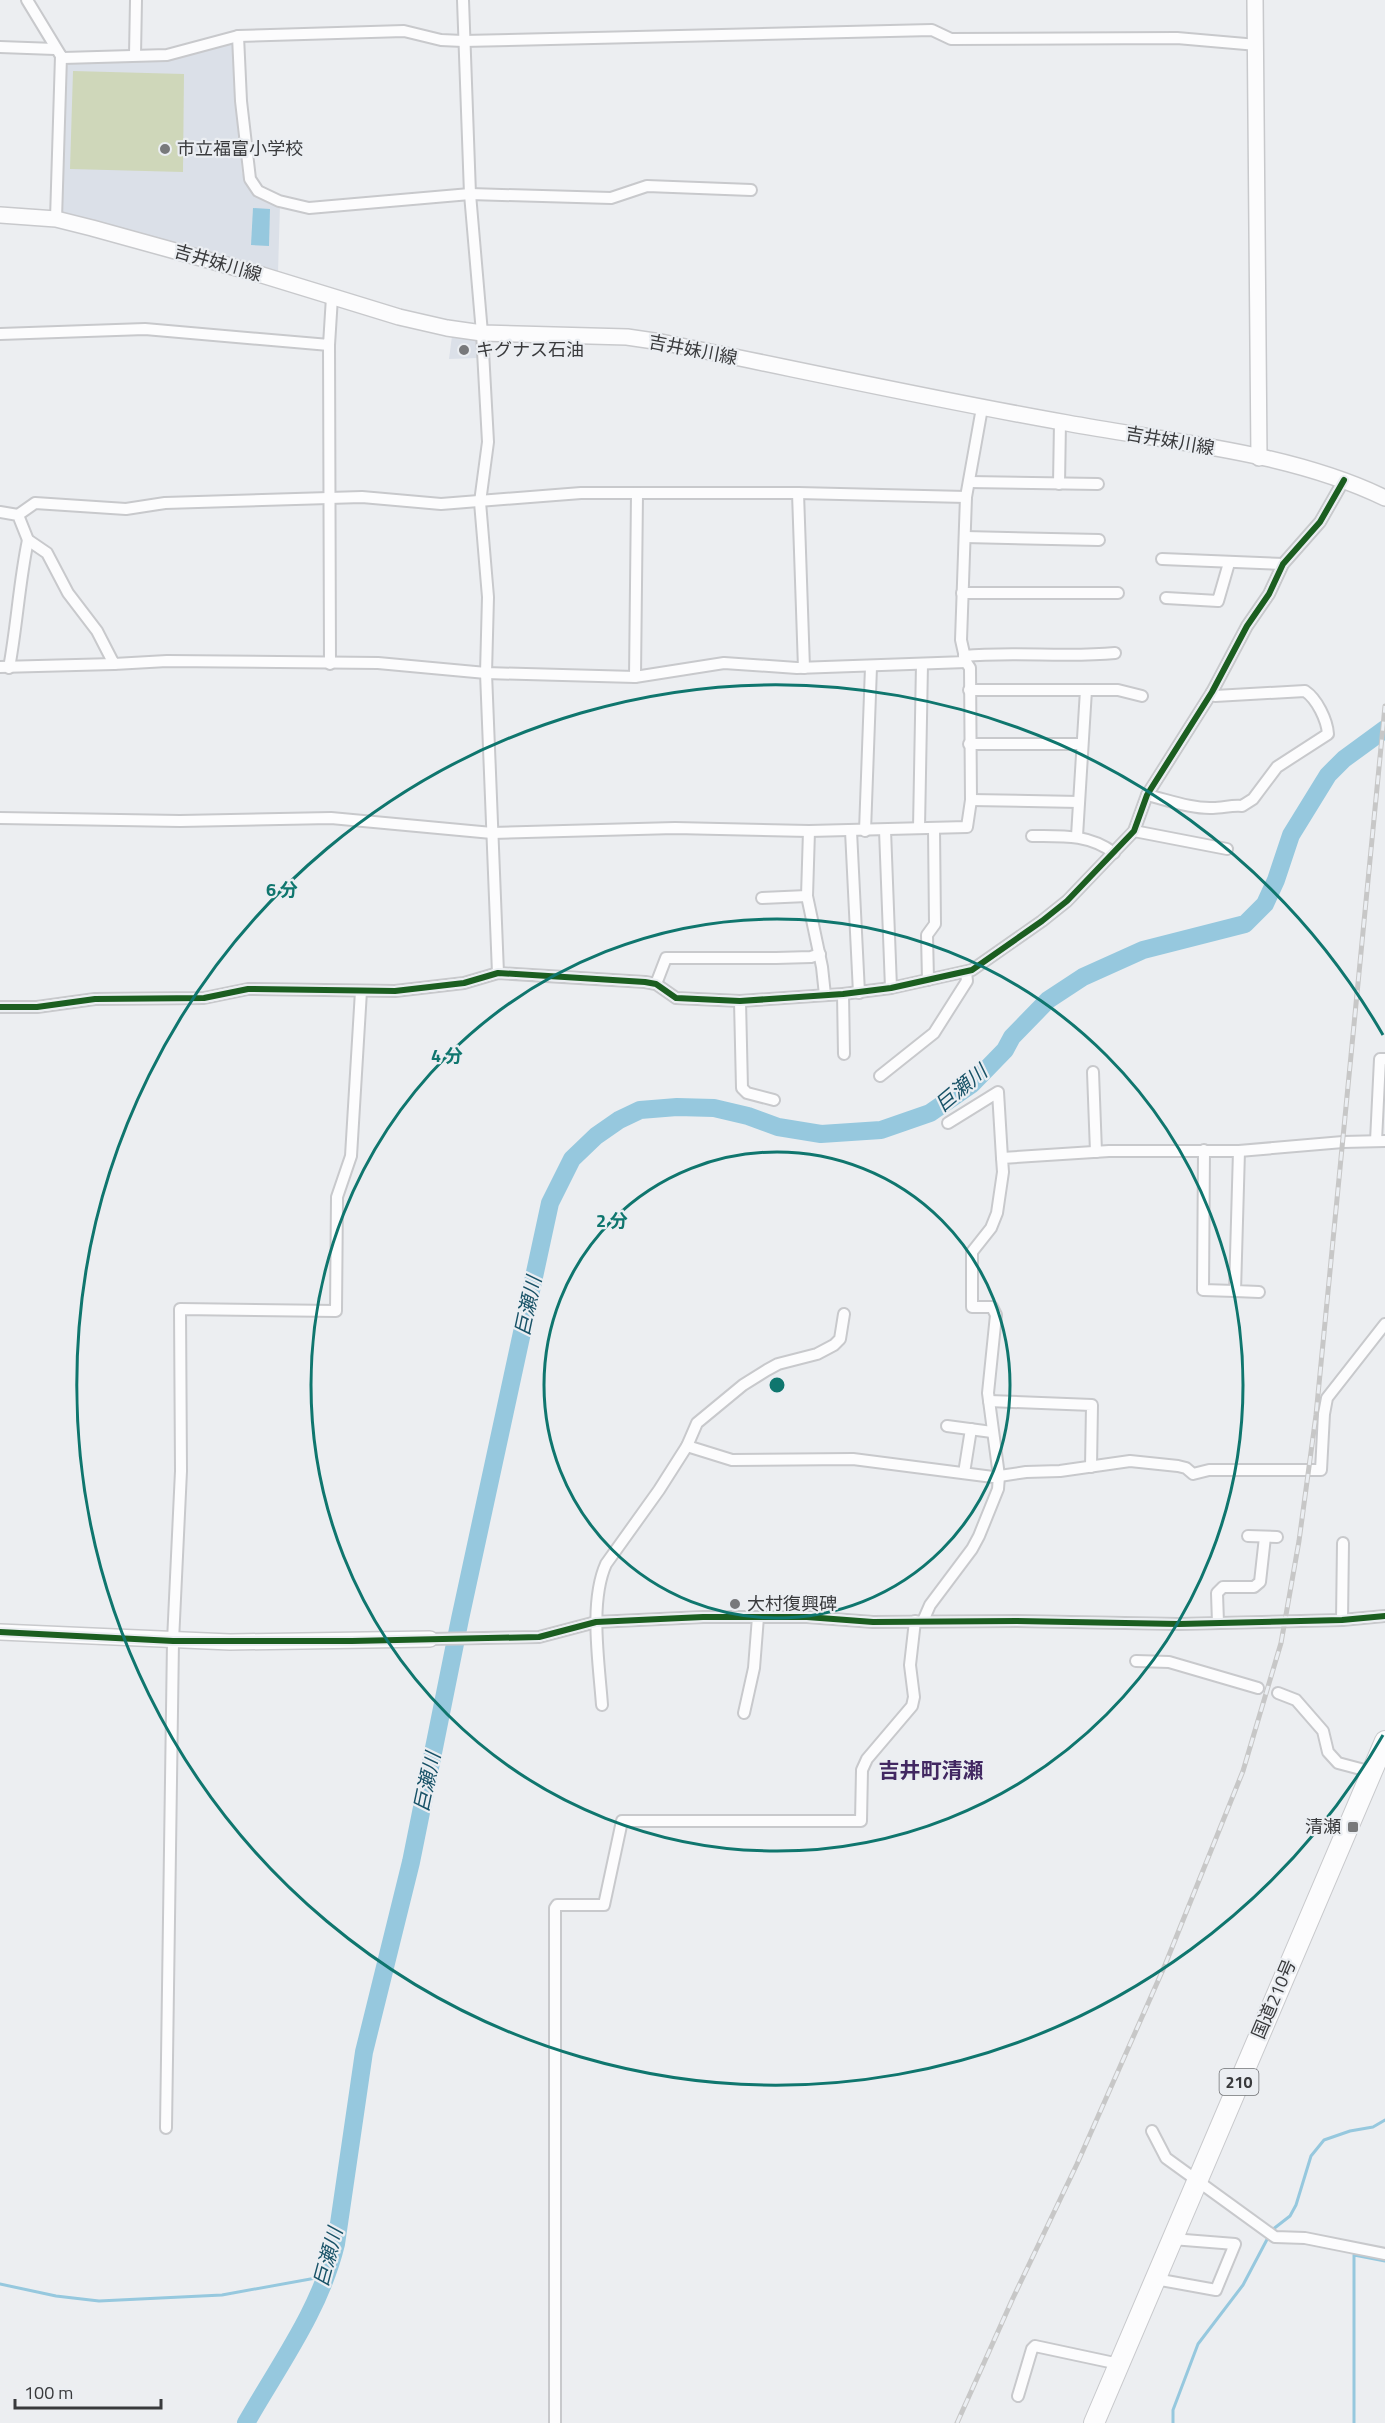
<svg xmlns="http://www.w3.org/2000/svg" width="1385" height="2423" viewBox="0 0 1385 2423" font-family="'Titillium Web','Noto Sans JP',sans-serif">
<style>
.built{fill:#dbe0e8}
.green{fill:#cfd7ba}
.water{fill:#96c8de}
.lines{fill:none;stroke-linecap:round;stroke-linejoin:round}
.stream{stroke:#96c8de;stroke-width:3}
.river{stroke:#96c8de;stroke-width:18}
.street-casing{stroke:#c8c9cc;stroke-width:14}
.secondary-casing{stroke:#c8c9cc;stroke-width:18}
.highway-casing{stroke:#c8c9cc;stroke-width:22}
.street{stroke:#fcfcfd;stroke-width:10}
.secondary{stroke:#fcfcfd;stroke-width:15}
.highway{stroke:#fcfcfd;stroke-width:20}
.rail-casing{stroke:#c7c7c7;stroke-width:5}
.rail{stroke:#ebeef2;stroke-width:3;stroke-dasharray:9;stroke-linecap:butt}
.cycleway-casing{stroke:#ebeef2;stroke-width:10}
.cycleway{stroke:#1b5e20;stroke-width:6}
.ring{fill:none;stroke:#0f766e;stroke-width:3}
.poi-dot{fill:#78797b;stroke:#ebeef2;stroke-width:2}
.labels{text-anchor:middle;stroke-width:4.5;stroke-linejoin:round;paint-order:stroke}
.shield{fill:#ebeef2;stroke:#6e7073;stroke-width:1.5}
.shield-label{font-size:16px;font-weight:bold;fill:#393a3c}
.poi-label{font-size:18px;fill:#393a3c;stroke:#ebeef2;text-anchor:start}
.street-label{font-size:18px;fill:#393a3c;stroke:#ebeef2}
.water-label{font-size:20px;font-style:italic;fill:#185267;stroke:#ebeef2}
.quarter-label{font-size:21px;font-weight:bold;fill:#422862;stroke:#ebeef2}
.centre{fill:#0f766e;stroke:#ebeef2;stroke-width:3}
.ring-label{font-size:18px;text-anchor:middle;font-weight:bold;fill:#0f766e;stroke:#ebeef2;stroke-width:4.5;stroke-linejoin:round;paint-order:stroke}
</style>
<rect width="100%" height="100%" fill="#eceef1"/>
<!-- built -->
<g class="built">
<path d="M 230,40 L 235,47 L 242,173 L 259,195 L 280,204 L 278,273 L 60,213 L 65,69 L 70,62 L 123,61 Z"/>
<path d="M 452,336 L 475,338 L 478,341 L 478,358 L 449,359 Z"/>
</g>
<!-- green -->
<path class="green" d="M 73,71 L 184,74 L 183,172 L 70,169 Z"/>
<!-- water -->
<path class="water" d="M 253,208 L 270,209 L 269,246 L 251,245 Z"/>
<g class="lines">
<!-- stream -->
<g class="stream">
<path d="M 0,2284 L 56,2296 L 99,2301 L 222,2295 L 327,2276"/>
<path d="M 1173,2423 L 1173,2410 L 1198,2344 L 1243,2285 L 1272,2230 L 1290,2216 L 1296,2205 L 1311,2156 L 1324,2140 L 1350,2131 L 1373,2127 L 1385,2120"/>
<path d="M 1354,2423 L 1354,2255 L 1385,2261"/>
</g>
<!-- river -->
<path class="river" d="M 246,2423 C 279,2365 320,2310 336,2244 L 364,2052 L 411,1862 L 460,1619 L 550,1203 L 572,1159 L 596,1136 L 619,1120 L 640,1110 L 677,1107 L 714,1108 L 748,1116 L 778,1127 L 821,1134 L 881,1130 L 930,1113 L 972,1084 L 1005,1050 L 1012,1037 L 1048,1000 L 1083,977 L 1143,950 L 1245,924 L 1265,904 L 1276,880 L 1291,835 L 1328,775 L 1344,759 L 1385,729"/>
<defs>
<g id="street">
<path d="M 27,0 L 61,56 L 56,219"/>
<path d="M 463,0 L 470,194 L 482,333 L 488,442 L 480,502 L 488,597 L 486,673 L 498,973"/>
<path d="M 238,36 L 241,101 L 250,179 L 258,191 L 279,201 L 309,208 L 470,194 L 611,198 L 647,186 L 751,190"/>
<path d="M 0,47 L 55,49"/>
<path d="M 135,55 L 136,0"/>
<path d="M 61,56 L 63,58 L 167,55 L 238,36 L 404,31 L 441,40 L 463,41 L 932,30 L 951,39 L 1177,38 L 1257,45"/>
<path d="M 0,334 L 145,329 L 329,345 L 332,297"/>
<path d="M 329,345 L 330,664"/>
<path d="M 969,482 L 1098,484"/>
<path d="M 1059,484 L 1060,422"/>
<path d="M 798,493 L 804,668"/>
<path d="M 0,512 L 18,515 L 28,540 L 47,553 L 68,593 L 97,631 L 114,664 L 167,661 L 378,663 L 486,673 L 635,677 L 724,663 L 797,668 L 966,662 L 961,640 L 966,497 L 982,408"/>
<path d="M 18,515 L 35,503 L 126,509 L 165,503 L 362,497 L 441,504 L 581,493 L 798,493 L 966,497"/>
<path d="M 965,537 L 1099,540"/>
<path d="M 1162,559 L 1283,564"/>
<path d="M 962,593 L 1118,593"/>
<path d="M 1166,598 L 1218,601 L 1229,563"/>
<path d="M 964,656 C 1014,651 1065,658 1115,653"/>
<path d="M 0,667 L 114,664"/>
<path d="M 9,668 C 17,625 19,583 28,540"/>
<path d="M 635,677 L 637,494"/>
<path d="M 969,690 L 1086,690"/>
<path d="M 969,744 L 1082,744"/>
<path d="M 1147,795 C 1168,800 1192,809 1213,808 C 1223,808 1231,805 1242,806 L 1253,799 L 1277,767 L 1328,734 C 1327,720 1317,699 1305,691 L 1215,696 L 1212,692"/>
<path d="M 971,800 L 1079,802"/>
<path d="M 0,818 L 180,821 L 331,818 L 492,833 L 675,828 L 809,831 L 967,827 L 971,800 L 970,668 L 966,662"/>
<path d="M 919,828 L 922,664"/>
<path d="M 885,830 L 891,988"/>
<path d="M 809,831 L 807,896 L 822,967 L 825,995"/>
<path d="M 851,831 L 859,993"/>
<path d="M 865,831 L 871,667"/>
<path d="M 1134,831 L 1227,849"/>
<path d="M 1032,836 C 1062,836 1089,834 1114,853"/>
<path d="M 1077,836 L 1086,690 L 1118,690 L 1142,696"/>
<path d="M 762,898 L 807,896"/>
<path d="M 928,980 L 927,935 L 935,924 L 934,829"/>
<path d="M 656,984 L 666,958 L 776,958 L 811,957 L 820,954"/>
<path d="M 843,994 L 844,1054"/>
<path d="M 740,1001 L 742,1088 L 747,1093 L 774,1100"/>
<path d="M 0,1007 L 37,1007 L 95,999 L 204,998 L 248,989 L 395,991 L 464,983 L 498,973 L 645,982 L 656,984 L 676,998 L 740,1001 L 843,994 L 891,988 L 972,970 L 1042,921 L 1067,901 L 1134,831 L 1147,795 L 1212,692 L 1247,626 L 1269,594 L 1283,564 L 1320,522 L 1344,480"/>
<path d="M 1093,1072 L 1096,1152"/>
<path d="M 880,1076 L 934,1033 L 967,981 L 966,972"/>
<path d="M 948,1123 L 998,1092 L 1002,1158"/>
<path d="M 1376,1141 L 1380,1059 L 1385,1059"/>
<path d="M 1204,1150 L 1203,1290 L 1235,1291"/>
<path d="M 1239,1151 L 1235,1291 L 1259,1292"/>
<path d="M 989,1401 L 1092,1405 L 1091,1467"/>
<path d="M 947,1426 L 992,1432"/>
<path d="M 687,1446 L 732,1460 L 853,1459 L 993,1477 L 1026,1472 L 1060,1471 L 1130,1461 L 1178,1466 L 1186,1468 L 1193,1474 L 1209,1470 L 1321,1470 L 1324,1414 L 1327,1398 L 1385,1324"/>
<path d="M 964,1473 L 971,1429"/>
<path d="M 1248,1536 L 1277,1537"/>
<path d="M 1342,1620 L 1343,1543"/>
<path d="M 923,1621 L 930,1605 L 972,1549 L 979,1536 L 998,1489 L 999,1476 L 988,1393 L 996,1315 L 992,1307 L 972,1307 L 972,1252 L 991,1228 L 997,1213 L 1003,1172 L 1002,1158 L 1109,1151 L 1239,1151 L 1343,1142 L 1385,1141"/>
<path d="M 1218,1623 L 1217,1593 L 1223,1587 L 1254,1587 L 1260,1582 L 1265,1537"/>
<path d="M 430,1639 L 539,1637 L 596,1622 L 703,1617 L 807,1617 L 873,1622 L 1017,1621 L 1179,1624 L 1342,1620 L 1385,1616"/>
<path d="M 1136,1661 L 1169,1662 L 1258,1688"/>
<path d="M 1278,1693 L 1296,1700 L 1323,1731 L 1328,1752 L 1338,1763 L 1372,1772"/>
<path d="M 602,1705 C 599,1663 589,1602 606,1564 L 659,1490 L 687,1446 L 697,1423 L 743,1385 L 767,1370 L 778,1364 L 817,1354 L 834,1345 L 840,1339 L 844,1314"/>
<path d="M 744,1713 L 754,1668 L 758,1617"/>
<path d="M 166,2128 L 173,1641 L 181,1471 L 180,1309 L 336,1311 L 337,1197 L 351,1156 L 361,991"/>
<path d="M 1152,2131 L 1166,2158 L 1275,2237 L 1305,2238 L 1385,2254"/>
<path d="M 1155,2279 L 1216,2290 L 1235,2244 L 1172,2239"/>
<path d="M 1018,2396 L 1032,2349 L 1035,2346 L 1119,2364"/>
<path d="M 555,2423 L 555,1908 L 557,1905 L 604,1905 L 622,1821 L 861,1821 L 862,1770 L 867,1759 L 912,1706 L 914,1697 L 910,1665 L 915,1621"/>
</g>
<g id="secondary">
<path d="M 1255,0 L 1259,458"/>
<path d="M 0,215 L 56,219 L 92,228 L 262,275 L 399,317 L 447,328 L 482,333 L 627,337 L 661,342 C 796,369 931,399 1067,423 C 1170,442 1291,452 1385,498"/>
<path d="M 0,1632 L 230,1642 L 430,1639"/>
</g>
<path id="highway" d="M 1094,2423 L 1385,1741"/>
</defs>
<!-- street casing -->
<use href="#street" class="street-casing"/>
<!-- secondary casing -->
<use href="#secondary" class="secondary-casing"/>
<!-- highway casing -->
<use href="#highway" class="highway-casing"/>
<!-- street -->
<use href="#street" class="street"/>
<!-- secondary -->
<use href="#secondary" class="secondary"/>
<!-- highway -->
<use href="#highway" class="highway"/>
<defs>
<path id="rail" d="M 957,2423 L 1013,2298 L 1077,2164 L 1165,1965 L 1243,1771 L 1281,1643 L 1299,1541 L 1316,1415 L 1385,706"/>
</defs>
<!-- rail casing -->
<use href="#rail" class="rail-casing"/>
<!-- rail -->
<use href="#rail" class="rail"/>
<defs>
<g id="cycleway">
<path d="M 0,1007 L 37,1007 L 95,999 L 204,998 L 248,989 L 395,991 L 464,983 L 498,973 L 645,982 L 656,984 L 676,998 L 740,1001 L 843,994 L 891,988 L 972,970 L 1042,921 L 1067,901 L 1134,831 L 1147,795 L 1212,692 L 1247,626 L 1269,594 L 1283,564 L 1320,522 L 1344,480"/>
<path d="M 0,1632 L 173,1641 L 352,1641 L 539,1637 L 596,1622 L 703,1617 L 807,1617 L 873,1622 L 1017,1621 L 1179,1624 L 1342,1620 L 1385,1616"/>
</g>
</defs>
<!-- cycleway casing -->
<use href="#cycleway" class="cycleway-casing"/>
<!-- cycleway -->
<use href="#cycleway" class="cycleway"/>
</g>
<!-- distance rings -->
<g class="ring">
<circle cx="777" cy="1385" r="233"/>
<circle cx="777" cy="1385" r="466"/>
<path d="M1383 1735A700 700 0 1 1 1383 1035"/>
</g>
<!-- markers -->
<g class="poi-dot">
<circle cx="165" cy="149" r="6"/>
<circle cx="464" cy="350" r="6"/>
<circle cx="735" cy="1604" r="6"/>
<rect x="1347" y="1821" width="12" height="12" rx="3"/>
</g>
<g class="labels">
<!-- shield labels -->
<rect class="shield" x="1219.5" y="2069" width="39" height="26" rx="4.5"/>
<g class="shield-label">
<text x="1239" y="2088">210</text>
</g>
<!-- poi labels -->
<g class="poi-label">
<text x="177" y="155">市立福富小学校</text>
<text x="476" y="356">キグナス石油</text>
<text x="747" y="1610">大村復興碑</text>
<text x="1341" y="1833" text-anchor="end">清瀬</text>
</g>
<!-- street labels -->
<g class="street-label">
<text transform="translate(218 263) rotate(16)" y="6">吉井妹川線</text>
<text transform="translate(693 350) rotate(11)" y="6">吉井妹川線</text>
<text transform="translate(1170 441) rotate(10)" y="6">吉井妹川線</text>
<text transform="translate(1274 1999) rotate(-67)" y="6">国道210号</text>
</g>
<!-- water labels -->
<g class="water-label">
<text transform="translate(961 1088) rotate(-40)" y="7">巨瀬川</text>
<text transform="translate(528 1306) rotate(-78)" y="7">巨瀬川</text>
<text transform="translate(427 1782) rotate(-78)" y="7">巨瀬川</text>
<text transform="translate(328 2257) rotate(-75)" y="7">巨瀬川</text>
</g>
<!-- quarter labels -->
<g class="quarter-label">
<text x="931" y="1778">吉井町清瀬</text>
</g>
</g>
<circle cx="777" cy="1385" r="9" class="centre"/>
<g class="ring-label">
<text x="282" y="896">6 分</text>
<text x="447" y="1062">4 分</text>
<text x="612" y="1227">2 分</text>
</g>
<!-- scale -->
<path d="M15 2399v9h146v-9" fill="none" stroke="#393a3c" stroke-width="3"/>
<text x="24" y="2399" font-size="18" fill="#393a3c" stroke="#ebeef2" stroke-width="4.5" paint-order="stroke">100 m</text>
</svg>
